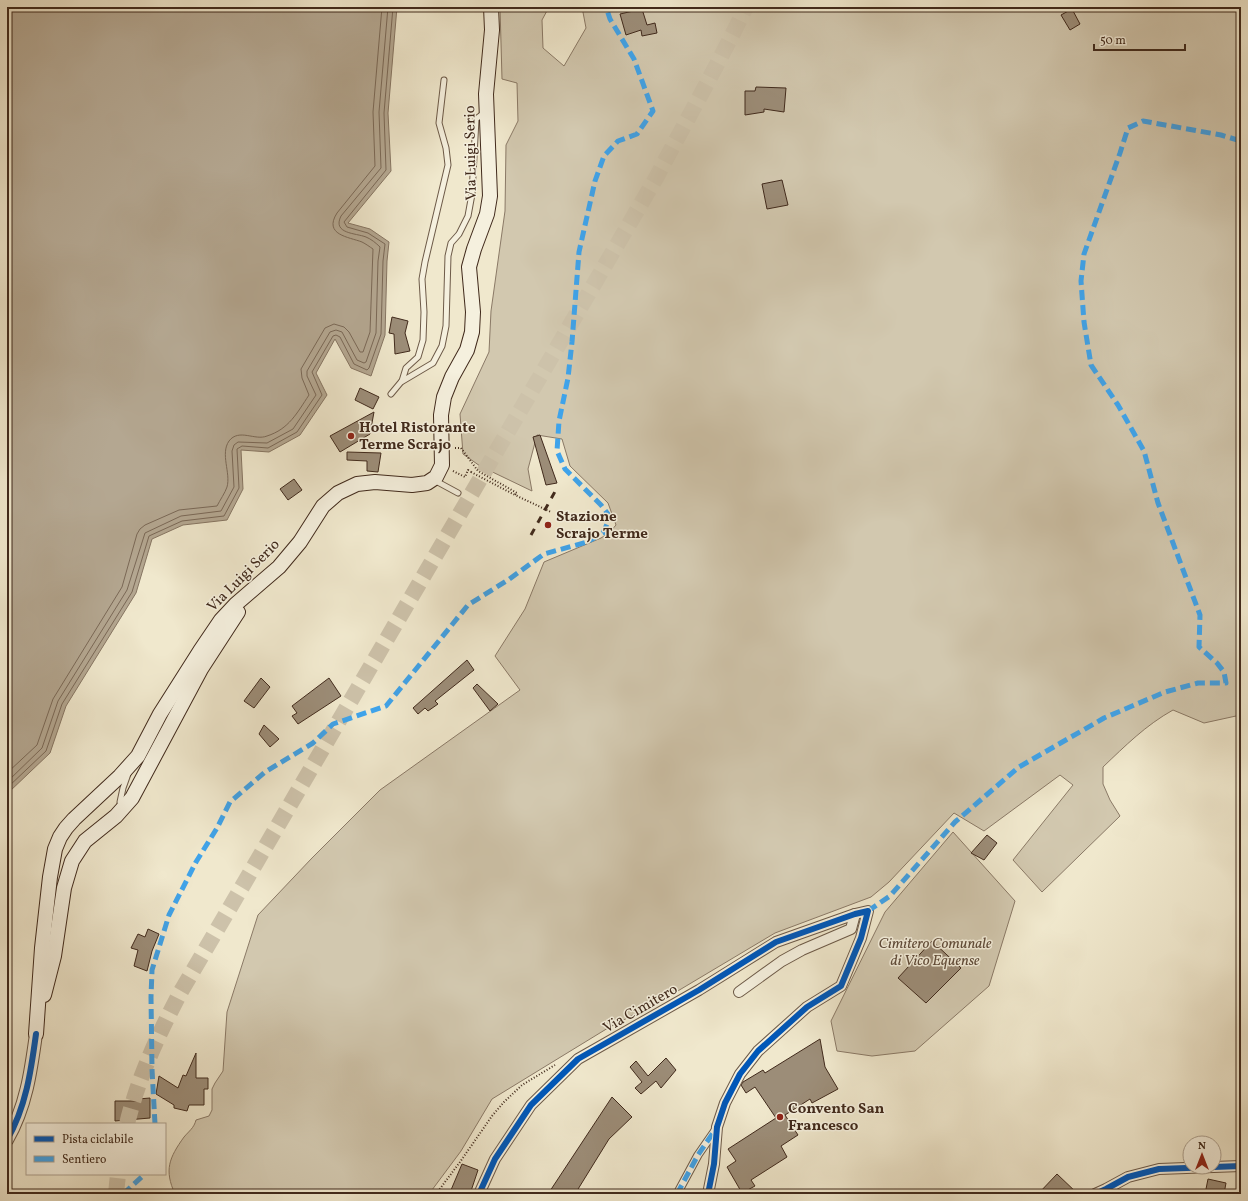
<svg xmlns="http://www.w3.org/2000/svg" width="1248" height="1201" viewBox="0 0 1248 1201" font-family="Vollkorn,serif">
<style>
.green{fill:#d2c8af;stroke:#8a7966}
.water{fill:#b4a791;stroke:#867562}
.lines{fill:none;stroke-linecap:round;stroke-linejoin:round}
.shore{stroke:#7a6856;stroke-width:1}
.building{fill:#9c8d78;stroke:#412a1c}
.trunk-tunnel{stroke:#cdc2aa;stroke-width:16;stroke-dasharray:16 8;stroke-linecap:butt}
.service-casing{stroke:#6d5a48;stroke-width:7}
.pedestrian-casing{stroke:#6d5a48;stroke-width:9}
.minor-casing{stroke:#6d5a48;stroke-width:12}
.tertiary-casing{stroke:#6d5a48;stroke-width:14}
.secondary-casing{stroke:#412a1c;stroke-width:16}
.path{stroke:#412a1c;stroke-width:2;stroke-dasharray:1 2;stroke-linecap:butt}
.service{stroke:#f5f0de;stroke-width:5}
.pedestrian{stroke:#f5f0de;stroke-width:7}
.minor{stroke:#f5f0de;stroke-width:10}
.tertiary{stroke:#f5f0de;stroke-width:12}
.secondary{stroke:#f5f0de;stroke-width:14}
.rail{stroke:#412a1c;stroke-width:3;stroke-dasharray:7 7;stroke-linecap:butt}
.path-bridge{stroke:#412a1c;stroke-width:2;stroke-dasharray:1 2;stroke-linecap:butt}
.quiet{stroke:#3fa3ea;stroke-width:5;stroke-dasharray:10 5;stroke-linecap:butt}
.cycleway-casing{stroke:#f5f0de;stroke-width:8}
.cycleway{stroke:#0057b8;stroke-width:6}
.poi-dot{fill:#8f2418;stroke:#f5f0de;stroke-width:1.5}
.labels{text-anchor:middle;stroke-width:3;stroke-linejoin:round;paint-order:stroke}
.street-label{font-size:15px;fill:#412a1c;stroke:#f5f0de}
.poi-label{font-size:15px;font-weight:bold;fill:#412a1c;stroke:#f5f0de;text-anchor:start}
.park-label{font-size:15px;font-style:italic;fill:#5e4a39;stroke:#f5f0de}
</style>
<rect width="100%" height="100%" fill="#f0e8cd"/>
<filter id="stains"><feTurbulence type="fractalNoise" baseFrequency=".005" numOctaves="4"/><feColorMatrix values="0 0 0 0 .2 0 0 0 0 .09 0 0 0 0 .02 0 0 0 .5 -.17"/></filter>
<radialGradient id="worn" r=".72"><stop offset=".6" stop-color="#630" stop-opacity="0"/><stop offset="1" stop-color="#630" stop-opacity=".3"/></radialGradient>
<!-- green -->
<g class="green">
<path d="M 500,7 L 549,7 L 542,20 L 543,48 L 564,66 L 586,28 L 582,7 L 1241,7 L 1241,717 L 1236,716 L 1204,723 L 1173,710 C 1146,725 1125,746 1103,767 L 1103,784 L 1110,800 L 1120,816 L 1042,892 L 1013,860 L 1073,785 L 1060,775 L 984,831 L 954,813 L 889,882 L 871,897 L 775,933 L 666,998 L 608,1028 L 492,1099 L 461,1151 L 429,1194 L 175,1194 C 164,1170 169,1158 184,1137 C 189,1131 194,1128 196,1120 L 209,1116 L 212,1110 L 212,1089 L 215,1083 L 223,1071 L 227,1012 L 258,915 L 312,858 L 380,790 L 520,690 L 495,656 L 525,609 L 544,562 L 601,538 L 609,533 L 616,525 L 608,503 L 570,466 L 562,439 L 537,435 L 528,469 L 532,491 L 480,466 L 463,454 L 460,414 L 489,352 L 491,311 L 505,211 L 506,145 L 518,121 L 517,83 L 502,79 Z"/>
<path d="M 953,832 L 1015,901 L 989,986 L 915,1051 L 872,1056 L 837,1051 L 831,1021 L 885,912 Z"/>
</g>
<!-- water -->
<path class="water" d="M 7,7 L 397,7 L 388,113 L 391,171 L 348,223 L 370,229 L 389,242 L 387,261 L 385,335 L 371,376 L 351,368 L 335,339 L 316,373 L 327,395 L 300,435 L 269,452 L 241,450 L 243,489 L 227,520 L 183,525 L 152,539 L 136,593 L 66,706 L 50,753 L 9,792 L 7,792 Z"/>
<g class="lines">
<!-- shore -->
<g class="shore">
<path d="M 7,773 L 37,745 L 53,699 L 122,587 L 137,534 L 140,529 L 145,525 L 179,510 L 217,506 C 220,500 225,493 227,487 C 231,473 220,454 229,441 C 239,428 255,441 267,436 C 289,429 297,413 309,395 L 302,378 L 301,369 L 325,328 L 334,324 L 344,327 L 349,332 L 360,352 L 363,352 L 370,332 L 373,249 C 370,247 366,244 362,242 C 349,237 323,235 337,213 L 375,166 L 373,112 L 382,7"/>
<path d="M 7,782 L 42,748 L 58,701 L 127,590 L 145,533 L 181,516 L 221,511 L 234,487 L 232,451 L 234,445 L 238,442 L 267,443 L 293,429 L 316,395 L 307,376 L 307,371 L 330,332 L 336,330 L 342,332 L 357,360 L 364,363 L 366,362 L 376,333 L 378,261 L 380,247 C 376,243 371,239 366,237 C 356,233 332,234 341,216 L 381,168 L 379,112 L 388,7"/>
<path d="M 7,788 L 46,751 L 62,704 L 132,592 L 149,536 L 182,521 L 224,516 L 239,488 L 237,449 L 242,446 L 268,448 L 297,432 L 322,395 L 312,372 L 333,336 L 336,335 L 340,337 L 354,364 L 367,370 L 369,368 L 381,334 L 383,261 L 385,244 L 368,233 L 347,227 L 344,222 L 386,170 L 384,113 L 393,7"/>
</g>
</g>
<!-- building -->
<g class="building">
<path d="M 642,9 L 647,25 L 655,23 L 657,33 L 642,36 L 641,30 L 626,35 L 620,14 Z"/>
<path d="M 1072,9 L 1080,24 L 1070,30 L 1061,15 Z"/>
<path d="M 756,87 L 786,88 L 784,112 L 764,109 L 764,112 L 745,115 L 745,91 L 755,91 Z"/>
<path d="M 782,180 L 788,205 L 767,209 L 762,184 Z"/>
<path d="M 392,317 L 408,321 L 405,333 L 410,351 L 395,354 L 394,334 L 389,333 Z"/>
<path d="M 360,388 L 379,397 L 373,409 L 355,400 Z"/>
<path d="M 374,412 L 370,434 L 340,452 L 330,436 Z"/>
<path d="M 540,435 L 557,483 L 546,485 L 533,437 Z"/>
<path d="M 347,452 L 381,453 L 378,472 L 367,471 L 367,461 L 347,460 Z"/>
<path d="M 294,479 L 302,490 L 288,500 L 280,489 Z"/>
<path d="M 467,660 L 474,670 L 435,701 L 438,704 L 428,711 L 425,708 L 418,714 L 413,708 Z"/>
<path d="M 261,678 L 270,687 L 254,708 L 244,701 Z"/>
<path d="M 329,678 L 341,696 L 298,724 L 292,716 L 297,713 L 292,706 Z"/>
<path d="M 477,684 L 498,704 L 490,711 L 473,688 Z"/>
<path d="M 264,725 L 279,739 L 270,747 L 259,734 Z"/>
<path d="M 987,835 L 997,843 L 984,860 L 971,853 Z"/>
<path d="M 148,929 L 159,934 L 152,951 L 147,971 L 134,966 L 138,950 L 131,948 L 138,934 L 145,937 Z"/>
<path d="M 932,941 L 961,968 L 926,1003 L 898,978 Z"/>
<path d="M 820,1039 L 825,1067 L 838,1089 L 812,1103 L 810,1099 L 785,1115 L 798,1135 L 781,1146 L 787,1157 L 751,1180 L 755,1186 L 742,1193 L 727,1167 L 736,1161 L 728,1149 L 776,1118 L 755,1087 L 746,1093 L 741,1085 L 743,1082 L 763,1070 L 765,1073 Z"/>
<path d="M 196,1053 L 196,1078 L 208,1078 L 208,1089 L 204,1089 L 204,1105 L 189,1105 L 187,1111 L 174,1108 L 174,1105 L 156,1094 L 159,1076 L 178,1088 L 183,1075 L 186,1076 Z"/>
<path d="M 666,1058 L 676,1070 L 661,1088 L 656,1081 L 641,1094 L 635,1088 L 642,1082 L 630,1067 L 636,1061 L 648,1076 Z"/>
<path d="M 612,1097 L 632,1117 L 609,1139 L 575,1194 L 548,1194 Z"/>
<path d="M 150,1098 L 150,1118 L 115,1121 L 115,1101 L 138,1101 L 138,1099 Z"/>
<path d="M 462,1164 L 478,1170 L 470,1194 L 462,1194 L 451,1190 Z"/>
<path d="M 1057,1174 L 1078,1194 L 1038,1194 Z"/>
<path d="M 1208,1179 L 1226,1183 L 1224,1194 L 1205,1194 Z"/>
</g>
<g class="lines">
<!-- trunk-tunnel -->
<g class="trunk-tunnel">
<path d="M 127,1124 C 138,1078 158,1035 180,993 L 656,178 C 686,121 718,65 746,7"/>
<path d="M 116,1194 L 118,1174"/>
</g>
<defs>
<g id="service">
<path d="M 402,381 L 406,368 L 418,357 L 423,340 L 424,312 L 422,279 L 425,262 L 448,165 L 446,148 L 439,123 L 444,80"/>
<path d="M 391,394 L 401,382 L 433,363 L 442,346 L 446,326 L 448,256 L 451,243 L 459,234 L 468,216 L 472,194 L 476,119 L 484,113"/>
<path d="M 434,480 L 458,493"/>
<path d="M 120,802 L 123,788 L 128,774"/>
</g>
<path id="pedestrian" d="M 677,1194 L 698,1155 L 716,1129"/>
<g id="minor">
<path d="M 739,992 L 782,961 L 802,950 L 851,929 L 855,914"/>
<path d="M 479,1194 L 495,1159 L 531,1105 L 578,1059 L 699,990 L 776,942 L 855,914 L 868,911 L 861,938 L 841,986 L 807,1007 L 758,1051 L 740,1074 L 725,1103 L 717,1127 L 714,1164 L 708,1194"/>
<path d="M 1095,1194 L 1106,1189 L 1128,1177 L 1159,1169 L 1241,1166"/>
</g>
<path id="tertiary" d="M 7,1140 C 26,1107 31,1071 36,1034"/>
<g id="secondary">
<path d="M 44,995 L 54,956 L 64,888 L 72,861 L 85,841 L 116,816 L 132,798 L 201,669 L 238,612"/>
<path d="M 36,1034 L 42,948 L 50,877 L 55,849 L 60,837 L 66,828 L 74,819 L 120,776 L 138,756 L 160,714 L 200,651 L 221,620 L 236,604 L 279,567 L 300,542 L 323,506 L 338,493 L 357,484 L 375,482 L 412,485 L 427,483 L 436,477 L 442,465 L 441,415 L 444,397 L 452,377 L 467,350 L 472,332 L 473,312 L 469,267 L 474,249 L 487,214 L 490,196 L 486,94 L 492,30 L 491,7"/>
</g>
</defs>
<!-- service casing -->
<use href="#service" class="service-casing"/>
<!-- pedestrian casing -->
<use href="#pedestrian" class="pedestrian-casing"/>
<!-- minor casing -->
<use href="#minor" class="minor-casing"/>
<!-- tertiary casing -->
<use href="#tertiary" class="tertiary-casing"/>
<!-- secondary casing -->
<use href="#secondary" class="secondary-casing"/>
<!-- path -->
<g class="path">
<path d="M 455,448 L 461,448 L 478,471 L 517,493 L 515,495 L 551,512"/>
<path d="M 453,471 L 465,477 L 468,470 L 471,472"/>
<path d="M 436,1194 L 460,1162 L 492,1116 L 504,1102 L 522,1085 L 555,1065"/>
</g>
<!-- service -->
<use href="#service" class="service"/>
<!-- pedestrian -->
<use href="#pedestrian" class="pedestrian"/>
<!-- minor -->
<use href="#minor" class="minor"/>
<!-- tertiary -->
<use href="#tertiary" class="tertiary"/>
<!-- secondary -->
<use href="#secondary" class="secondary"/>
<!-- rail -->
<path class="rail" d="M 531,535 L 557,488"/>
<!-- path-bridge -->
<path class="path-bridge" d="M 471,472 L 515,495"/>
<!-- quiet -->
<g class="quiet">
<path d="M 868,911 L 890,896 L 955,822 L 1019,767 L 1104,718 L 1165,692 L 1198,683 L 1226,683 L 1224,672 L 1217,663 L 1199,647 L 1200,615 L 1158,503 L 1144,451 L 1118,405 L 1091,365 L 1084,322 L 1081,281 L 1084,254 L 1120,153 L 1128,128 L 1143,121 L 1221,135 L 1241,141"/>
<path d="M 155,1124 L 152,1069 L 151,997 L 152,970 L 169,915 L 196,862 L 217,828 L 230,802 L 265,772 L 313,743 L 333,724 L 386,706 L 468,605 L 508,580 L 544,554 L 587,542 L 603,533 L 607,524 L 608,514 L 601,505 L 565,469 L 557,451 L 559,421 L 568,378 L 572,342 L 579,252 L 595,181 L 604,156 L 618,141 L 637,134 L 653,111 L 634,59 L 610,19 L 606,7"/>
<path d="M 123,1194 L 145,1174"/>
<path d="M 677,1194 L 698,1155 L 715,1130"/>
</g>
<defs>
<g id="cycleway">
<path d="M 7,1140 C 26,1107 31,1071 36,1034"/>
<path d="M 479,1194 L 495,1159 L 531,1105 L 578,1059 L 699,990 L 776,942 L 855,914 L 868,911 L 861,938 L 841,986 L 807,1007 L 758,1051 L 740,1074 L 725,1103 L 717,1127 L 714,1164 L 708,1194"/>
<path d="M 1095,1194 L 1106,1189 L 1128,1177 L 1159,1169 L 1241,1166"/>
</g>
</defs>
<!-- cycleway casing -->
<use href="#cycleway" class="cycleway-casing"/>
<!-- cycleway -->
<use href="#cycleway" class="cycleway"/>
</g>
<!-- markers -->
<g class="poi-dot">
<circle cx="351" cy="436" r="4"/>
<circle cx="548" cy="525" r="4"/>
<circle cx="780" cy="1117" r="4"/>
</g>
<g class="labels">
<!-- street labels -->
<g class="street-label">
<text transform="translate(470 153) rotate(-91)" y="5">Via Luigi Serio</text>
<text transform="translate(243 575) rotate(-45)" y="5">Via Luigi Serio</text>
<text transform="translate(640 1008) rotate(-30)" y="5">Via Cimitero</text>
</g>
<!-- poi labels -->
<g class="poi-label">
<text x="359" y="432">Hotel Ristorante<tspan x="359" dy="17">Terme Scrajo</tspan></text>
<text x="556" y="521">Stazione<tspan x="556" dy="17">Scrajo Terme</tspan></text>
<text x="788" y="1113">Convento San<tspan x="788" dy="17">Francesco</tspan></text>
</g>
<!-- park labels -->
<g class="park-label">
<text x="935" y="948">Cimitero Comunale<tspan x="935" dy="17">di Vico Equense</tspan></text>
</g>
</g>
<!-- margin -->
<rect width="1248" height="1201" fill="none" stroke="#f0e8cd" stroke-width="24"/>
<rect x="8" y="8" width="1232" height="1185" fill="none" stroke="#412a1c" stroke-width="2"/>
<rect x="12" y="12" width="1224" height="1177" fill="none" stroke="#412a1c"/>
<!-- legend -->
<rect x="26" y="1123" width="140" height="52" fill="#f5f0de" stroke="#ada190"/>
<rect x="34" y="1136" width="20" height="6" fill="#0057b8" stroke="#ada190"/>
<text x="62" y="1143" font-size="12" fill="#412a1c">Pista ciclabile</text>
<rect x="34" y="1156" width="20" height="6" fill="#3fa3ea" stroke="#ada190"/>
<text x="62" y="1163" font-size="12" fill="#412a1c">Sentiero</text>
<!-- north arrow -->
<g transform="translate(1202 1155)"><circle r="19" fill="#f5f0de" stroke="#ada190"/>
<path d="M0-3L7 15L0 10L-7 15Z" fill="#8f2418"/>
<text y="-6" font-size="11" font-weight="bold" text-anchor="middle" fill="#412a1c">N</text>
</g>
<!-- scale -->
<path d="M1094 44v6h91v-6" fill="none" stroke="#412a1c" stroke-width="2"/>
<text x="1100" y="44" font-size="12" fill="#412a1c" stroke="#f5f0de" stroke-width="3" paint-order="stroke">50 m</text>
<rect width="100%" height="100%" filter="url(#stains)"/>
<rect width="100%" height="100%" fill="url(#worn)"/>
</svg>
